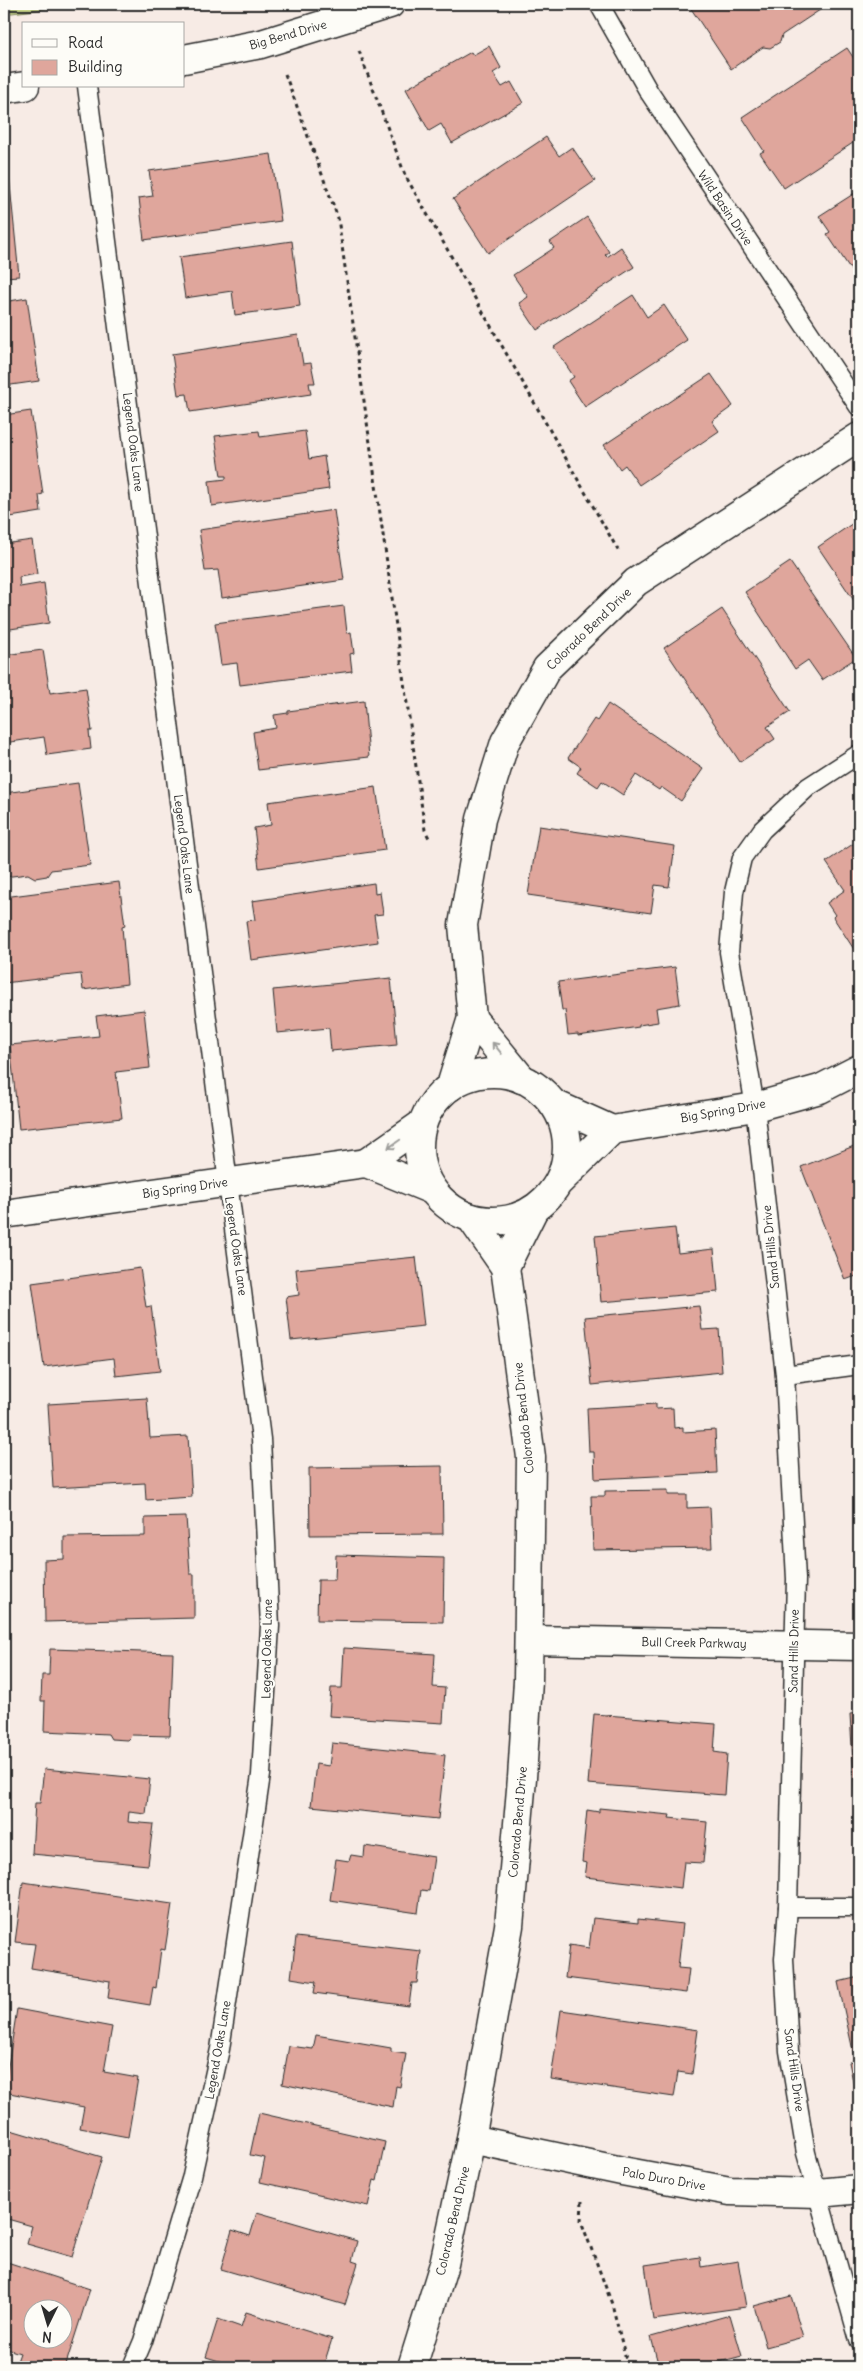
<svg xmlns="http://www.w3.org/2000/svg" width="863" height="2371" viewBox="0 0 863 2371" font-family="Delius,sans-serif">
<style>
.green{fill:#c8d488;stroke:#7a805a}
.building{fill:#dfa69c;stroke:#2b2b2b;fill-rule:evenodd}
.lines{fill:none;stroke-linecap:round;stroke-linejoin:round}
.service-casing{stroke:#2b2b2b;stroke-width:21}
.minor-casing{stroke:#2b2b2b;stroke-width:31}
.path{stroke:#2b2b2b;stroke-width:3;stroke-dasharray:4 4;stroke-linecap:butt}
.service{stroke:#fdfcf7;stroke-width:18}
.minor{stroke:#fdfcf7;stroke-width:28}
.oneway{stroke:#9e9e9b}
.labels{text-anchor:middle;stroke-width:4.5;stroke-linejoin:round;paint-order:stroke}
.street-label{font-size:12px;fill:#2b2b2b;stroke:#fdfcf7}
</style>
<rect width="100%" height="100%" fill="#f7ebe5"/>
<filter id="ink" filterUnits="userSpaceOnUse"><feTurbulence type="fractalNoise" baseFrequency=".02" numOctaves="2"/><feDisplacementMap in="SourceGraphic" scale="10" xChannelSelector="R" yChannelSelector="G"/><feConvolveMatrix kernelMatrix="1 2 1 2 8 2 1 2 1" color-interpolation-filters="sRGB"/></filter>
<g filter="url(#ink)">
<!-- green -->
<path class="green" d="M 4,4 L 83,4 L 4,14 Z"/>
<!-- building -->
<g class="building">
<path d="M 688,4 L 829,4 L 782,35 L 780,42 L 770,48 L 763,47 L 731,69 Z"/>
<path d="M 489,46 L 501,68 L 493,73 L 502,87 L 511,82 L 523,103 L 452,143 L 441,124 L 429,131 L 406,89 L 471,52 L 473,55 Z"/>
<path d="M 847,48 L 859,66 L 859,139 L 784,188 L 760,153 L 764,151 L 742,117 Z"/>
<path d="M 546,137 L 559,156 L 572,147 L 595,181 L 488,253 L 453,199 Z"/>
<path d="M 271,154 L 281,221 L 144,240 L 139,198 L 153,196 L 149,171 Z"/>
<path d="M 9,175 L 19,276 L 4,277 L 4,176 Z"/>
<path d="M 858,191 L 859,194 L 859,282 L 827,234 L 830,232 L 819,216 Z"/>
<path d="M 587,217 L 609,252 L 605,255 L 607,257 L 621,247 L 634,267 L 537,330 L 519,303 L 528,297 L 513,275 L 554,248 L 550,242 Z"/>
<path d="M 292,241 L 300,306 L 235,315 L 232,291 L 185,298 L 179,257 Z"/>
<path d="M 633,295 L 647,317 L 664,305 L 687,340 L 585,407 L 568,381 L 574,377 L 554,347 Z"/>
<path d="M 27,298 L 39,381 L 4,386 L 4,302 Z"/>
<path d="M 298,335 L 303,364 L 311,363 L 315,383 L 309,383 L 311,394 L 190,412 L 187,394 L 178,395 L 172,354 Z"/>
<path d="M 711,374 L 733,406 L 712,421 L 719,431 L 639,485 L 625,465 L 620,469 L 604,445 Z"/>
<path d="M 31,411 L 43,494 L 39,495 L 41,512 L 4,518 L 4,415 Z"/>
<path d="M 259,431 L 260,437 L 305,431 L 309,459 L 324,456 L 329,489 L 212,506 L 209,481 L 226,479 L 226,476 L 221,476 L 215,436 Z"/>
<path d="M 334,510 L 344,580 L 222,598 L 218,570 L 205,571 L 199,530 Z"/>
<path d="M 859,519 L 859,608 L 818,547 Z"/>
<path d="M 32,540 L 37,574 L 19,577 L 20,587 L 44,583 L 49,623 L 4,630 L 4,544 Z"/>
<path d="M 790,562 L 856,658 L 822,680 L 808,660 L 795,669 L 745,592 Z"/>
<path d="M 344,606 L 347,633 L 351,632 L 354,653 L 350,654 L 352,671 L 240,685 L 237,663 L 221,665 L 215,623 Z"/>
<path d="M 722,609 L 790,712 L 767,727 L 775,739 L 740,762 L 664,648 Z"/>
<path d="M 43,650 L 50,693 L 86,688 L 92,731 L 89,731 L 91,749 L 47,755 L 44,737 L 4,743 L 4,655 Z"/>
<path d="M 364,701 L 369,757 L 258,770 L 253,732 L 276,728 L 274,715 L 288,713 L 288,711 Z"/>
<path d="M 608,704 L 703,769 L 681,801 L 661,787 L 659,790 L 636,775 L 623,795 L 602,781 L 598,787 L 577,773 L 581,767 L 568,758 L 594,719 L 597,721 Z"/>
<path d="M 78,783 L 90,865 L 51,870 L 47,876 L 35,878 L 28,874 L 4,877 L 4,793 Z"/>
<path d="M 376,787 L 385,850 L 259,868 L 254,828 L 271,825 L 268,802 Z"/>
<path d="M 539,826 L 675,846 L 669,887 L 655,885 L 651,913 L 528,895 Z"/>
<path d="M 859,840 L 859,957 L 833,917 L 835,915 L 827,903 L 845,890 L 826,862 Z"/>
<path d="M 119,882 L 125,926 L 122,927 L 127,984 L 83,990 L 81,974 L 4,983 L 4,897 Z"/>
<path d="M 374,883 L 375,893 L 380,892 L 383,914 L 374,915 L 378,942 L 251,960 L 246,921 L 255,920 L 252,901 Z"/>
<path d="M 675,967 L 680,1004 L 656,1008 L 658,1022 L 639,1025 L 639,1027 L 578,1036 L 578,1034 L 568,1035 L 565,1010 L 562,1010 L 558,982 Z"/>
<path d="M 391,978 L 397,1045 L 331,1051 L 329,1028 L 277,1033 L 273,990 Z"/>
<path d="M 144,1010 L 150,1068 L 116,1072 L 122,1118 L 19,1129 L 10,1045 L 99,1036 L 96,1016 Z"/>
<path d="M 859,1144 L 859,1275 L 845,1280 L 801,1167 Z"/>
<path d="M 675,1228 L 678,1253 L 714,1249 L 718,1292 L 601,1302 L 595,1236 Z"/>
<path d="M 416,1257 L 424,1326 L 291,1340 L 286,1297 L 299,1295 L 296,1269 Z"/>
<path d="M 140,1268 L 146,1307 L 151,1306 L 160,1371 L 116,1376 L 114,1358 L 44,1367 L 32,1283 Z"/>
<path d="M 699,1306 L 702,1330 L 719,1329 L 722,1372 L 592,1385 L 585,1317 Z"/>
<path d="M 147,1398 L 150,1438 L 188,1436 L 192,1497 L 146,1500 L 145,1483 L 53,1488 L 48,1404 Z"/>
<path d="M 656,1404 L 656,1409 L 673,1408 L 674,1428 L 683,1427 L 683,1432 L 715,1430 L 717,1473 L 595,1479 L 594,1452 L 589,1452 L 587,1408 Z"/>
<path d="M 442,1466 L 443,1534 L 310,1535 L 309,1468 Z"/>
<path d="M 668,1490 L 668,1495 L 687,1495 L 687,1508 L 710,1507 L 712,1548 L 593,1550 L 591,1496 L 605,1496 L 605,1491 Z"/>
<path d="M 186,1517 L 190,1574 L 194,1574 L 194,1618 L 45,1622 L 44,1560 L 64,1559 L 64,1537 L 145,1536 L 145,1518 Z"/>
<path d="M 336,1555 L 444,1558 L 443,1622 L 317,1620 L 318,1580 L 335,1580 Z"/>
<path d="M 344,1648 L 435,1654 L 433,1687 L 445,1688 L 443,1723 L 329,1716 L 331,1688 L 342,1688 Z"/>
<path d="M 50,1649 L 173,1653 L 170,1736 L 132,1735 L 127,1740 L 111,1739 L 108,1734 L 44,1731 L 45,1701 L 41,1701 L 42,1675 L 49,1675 Z"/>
<path d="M 859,1713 L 859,1795 L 855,1796 L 850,1714 Z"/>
<path d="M 594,1714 L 716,1724 L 714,1752 L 727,1754 L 724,1795 L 588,1784 Z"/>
<path d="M 332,1743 L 445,1755 L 438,1819 L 311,1806 L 316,1764 L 329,1766 Z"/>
<path d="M 44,1769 L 150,1779 L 146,1814 L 129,1812 L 128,1822 L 153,1824 L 148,1865 L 32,1854 L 35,1803 L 40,1803 Z"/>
<path d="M 599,1808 L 670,1815 L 669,1818 L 707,1822 L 703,1863 L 684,1862 L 681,1888 L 585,1877 L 587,1863 L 582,1862 L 587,1810 L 599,1812 Z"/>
<path d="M 365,1846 L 434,1857 L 429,1891 L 421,1890 L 418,1913 L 330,1900 L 336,1859 L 349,1861 L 351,1855 L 364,1857 Z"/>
<path d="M 23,1882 L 172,1904 L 165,1950 L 161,1949 L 156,1988 L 153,1987 L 150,2005 L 108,1998 L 110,1981 L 31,1968 L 35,1944 L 15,1942 Z"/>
<path d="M 593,1918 L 638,1923 L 638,1919 L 683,1924 L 678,1968 L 689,1969 L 686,1993 L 565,1978 L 569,1945 L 589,1948 Z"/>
<path d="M 296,1937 L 421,1951 L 417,1983 L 412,1983 L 409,2006 L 314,1993 L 316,1982 L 291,1978 Z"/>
<path d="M 859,1977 L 859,2101 L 857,2101 L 849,2062 L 855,2060 L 838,1982 Z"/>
<path d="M 17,2009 L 112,2027 L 104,2072 L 138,2078 L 128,2137 L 80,2128 L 84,2107 L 4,2092 Z"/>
<path d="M 561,2010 L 698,2030 L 692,2074 L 678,2072 L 674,2097 L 551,2079 Z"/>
<path d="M 316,2035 L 391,2048 L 391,2052 L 406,2054 L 400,2087 L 396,2086 L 393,2107 L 282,2084 L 289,2046 L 313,2049 Z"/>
<path d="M 259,2113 L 385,2142 L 377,2181 L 374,2180 L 368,2206 L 260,2182 L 265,2158 L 250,2155 Z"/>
<path d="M 4,2128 L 102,2157 L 72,2257 L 27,2244 L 32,2226 L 4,2218 Z"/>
<path d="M 257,2212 L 357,2241 L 352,2261 L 358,2263 L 345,2305 L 221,2269 L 232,2230 L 250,2236 Z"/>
<path d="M 700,2257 L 701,2267 L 738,2261 L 746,2307 L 653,2320 L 645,2265 Z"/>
<path d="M 4,2261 L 90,2289 L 65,2367 L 15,2367 L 20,2353 L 4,2348 ZM 32,2308 L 62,2308 L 62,2338 L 32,2338 Z"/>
<path d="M 791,2296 L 803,2337 L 766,2347 L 754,2306 Z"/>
<path d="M 246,2312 L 332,2339 L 323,2367 L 239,2367 L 206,2357 L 218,2319 L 241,2327 Z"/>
<path d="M 730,2315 L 742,2356 L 700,2367 L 659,2367 L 651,2337 Z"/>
<path d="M 803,2360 L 806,2367 L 777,2367 Z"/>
</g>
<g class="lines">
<defs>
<g id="service">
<path d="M 599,4 L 649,92 L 859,407"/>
<path d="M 87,86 L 261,1439 L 270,1626 L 261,1775 L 220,2049 L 192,2176 L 143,2341 L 132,2367"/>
<path d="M 859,754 L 808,787 L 762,830 L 742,858 L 734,892 L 729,952 L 755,1107 L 785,1375 L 796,1579 L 788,1907 L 784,1959 L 789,2051 L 806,2153 L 859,2340"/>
<path d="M 785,1375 L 859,1365"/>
<path d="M 788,1907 L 859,1907"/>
</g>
<g id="minor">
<path d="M 184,59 L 261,44 L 390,4"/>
<path d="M 4,89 L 25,86"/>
<path d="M 472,1018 L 522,1079"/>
<circle cx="493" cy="1147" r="74"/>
<path d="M 451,1086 L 472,1018 L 463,925 L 481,819 L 505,742 L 547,668 L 636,582 L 859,437"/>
<path d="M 554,1104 L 612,1130 L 755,1107 L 820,1089 L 859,1069"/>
<path d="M 366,1163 L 422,1124"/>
<path d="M 560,1181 L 612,1130"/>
<path d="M 4,1214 L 366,1163 L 432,1190"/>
<path d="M 505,1267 L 534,1209"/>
<path d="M 529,1640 L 859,1646"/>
<path d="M 471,2139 L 622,2171 L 730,2191 L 819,2193 L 859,2189"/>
<path d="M 412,2367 L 444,2264 L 471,2139 L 509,1926 L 522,1778 L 528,1681 L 531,1457 L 505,1267 L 471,1218"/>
</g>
</defs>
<!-- service casing -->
<use href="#service" class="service-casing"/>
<!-- minor casing -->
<use href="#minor" class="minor-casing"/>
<!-- path -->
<g class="path">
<path d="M 359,51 L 405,175 L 619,552"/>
<path d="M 285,74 L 338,218 L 425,830 L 429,838"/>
<path d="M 582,2201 L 581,2221 L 612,2304 L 628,2367"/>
</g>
<!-- service -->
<use href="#service" class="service"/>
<!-- minor -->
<use href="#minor" class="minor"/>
</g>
<!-- one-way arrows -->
<defs><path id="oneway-shaft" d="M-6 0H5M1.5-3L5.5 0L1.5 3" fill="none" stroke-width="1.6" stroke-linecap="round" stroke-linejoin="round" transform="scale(1.25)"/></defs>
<g class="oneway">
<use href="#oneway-shaft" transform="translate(497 1048) rotate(-129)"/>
<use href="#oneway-shaft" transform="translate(394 1144) rotate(145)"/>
</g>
</g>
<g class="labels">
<!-- street labels -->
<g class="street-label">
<text transform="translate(288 35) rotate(-16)" y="4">Big Bend Drive</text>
<text transform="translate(725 208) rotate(56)" y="4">Wild Basin Drive</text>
<text transform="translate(133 442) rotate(83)" y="4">Legend Oaks Lane</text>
<text transform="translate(589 629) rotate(-44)" y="4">Colorado Bend Drive</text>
<text transform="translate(184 844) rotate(83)" y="4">Legend Oaks Lane</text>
<text transform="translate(723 1111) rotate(-10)" y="4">Big Spring Drive</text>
<text transform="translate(185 1188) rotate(-8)" y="4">Big Spring Drive</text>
<text transform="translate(236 1246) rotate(82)" y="4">Legend Oaks Lane</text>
<text transform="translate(771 1247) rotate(-96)" y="4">Sand Hills Drive</text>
<text transform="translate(524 1418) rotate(-96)" y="4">Colorado Bend Drive</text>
<text transform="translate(694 1643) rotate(1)" y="4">Bull Creek Parkway</text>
<text transform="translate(267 1649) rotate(-89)" y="4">Legend Oaks Lane</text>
<text transform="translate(794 1651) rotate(-89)" y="4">Sand Hills Drive</text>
<text transform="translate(518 1822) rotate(-85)" y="4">Colorado Bend Drive</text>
<text transform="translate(218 2050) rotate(-80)" y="4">Legend Oaks Lane</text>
<text transform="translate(794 2070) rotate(82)" y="4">Sand Hills Drive</text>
<text transform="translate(664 2179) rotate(10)" y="4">Palo Duro Drive</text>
<text transform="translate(453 2221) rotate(-77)" y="4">Colorado Bend Drive</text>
</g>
</g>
<!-- margin -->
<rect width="863" height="2371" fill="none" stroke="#fdfcf7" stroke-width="20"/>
<rect x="10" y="10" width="843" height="2351" fill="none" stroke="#2b2b2b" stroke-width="2" filter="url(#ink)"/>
<!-- legend -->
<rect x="22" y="22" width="162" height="65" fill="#fdfcf7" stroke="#a9a8a5"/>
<rect x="32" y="39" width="25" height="8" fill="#fdfcf7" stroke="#a9a8a5"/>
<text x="68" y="48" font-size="15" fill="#2b2b2b">Road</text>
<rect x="32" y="60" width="25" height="15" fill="#dfa69c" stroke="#a9a8a5"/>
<text x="68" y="72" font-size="15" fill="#2b2b2b">Building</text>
<!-- north arrow -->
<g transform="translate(48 2324) rotate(185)"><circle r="24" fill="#fdfcf7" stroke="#a9a8a5"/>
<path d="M0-4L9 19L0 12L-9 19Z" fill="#2b2b2b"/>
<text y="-8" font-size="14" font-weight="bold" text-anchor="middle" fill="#2b2b2b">N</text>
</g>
</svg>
